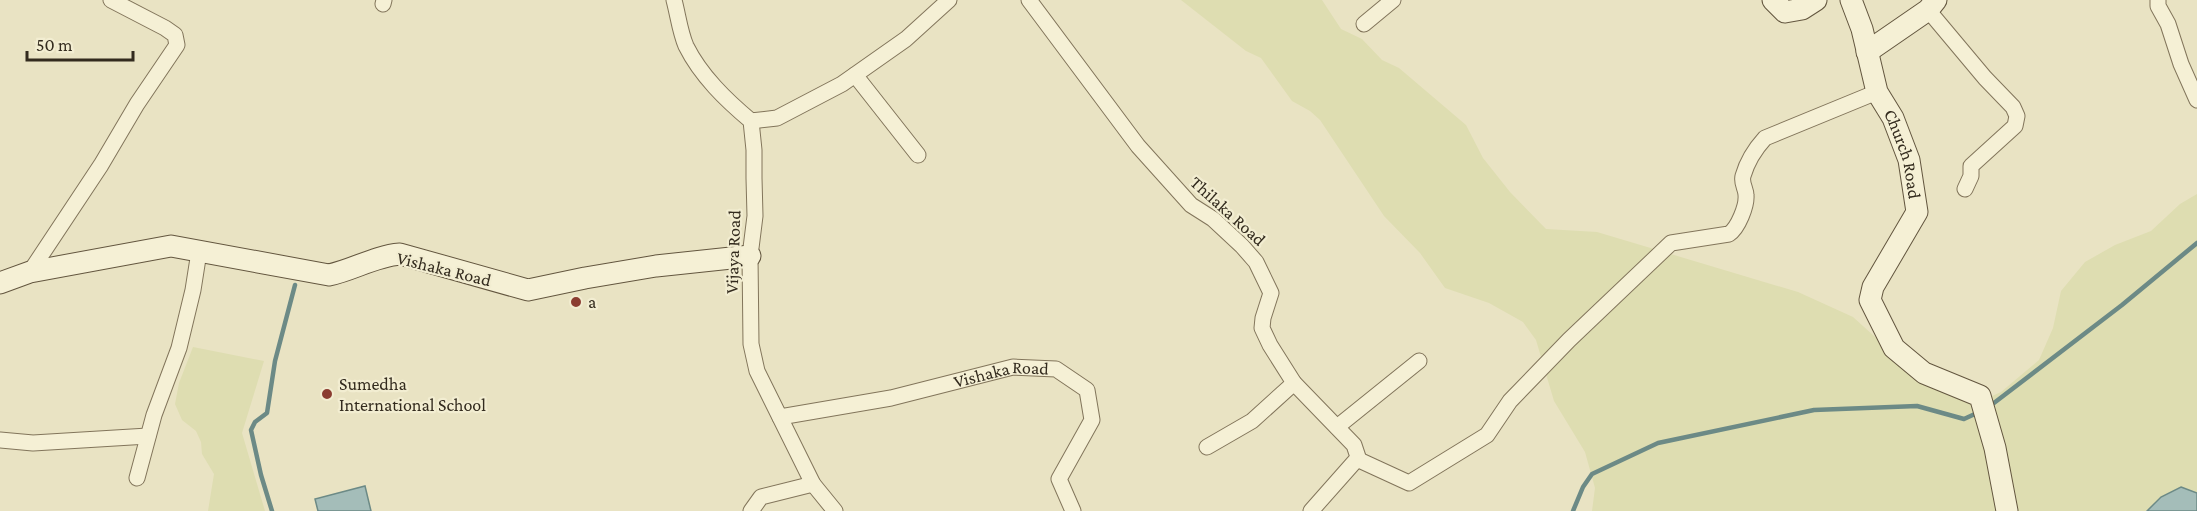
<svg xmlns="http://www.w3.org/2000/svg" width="2197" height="511" viewBox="0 0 2197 511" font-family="'Crimson Pro',serif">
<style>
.farmland{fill:#deddb1}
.water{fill:#a4bdb9;stroke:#6c8a86;stroke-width:1.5}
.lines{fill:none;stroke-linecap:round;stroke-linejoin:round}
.stream{stroke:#6c8a86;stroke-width:4.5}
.street-casing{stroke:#82755b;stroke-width:17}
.secondary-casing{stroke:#63563f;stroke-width:23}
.street{stroke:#f5f0d5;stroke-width:15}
.secondary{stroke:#f5f0d5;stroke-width:21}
.poi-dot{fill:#8b3d31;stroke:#f2edd1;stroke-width:2}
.labels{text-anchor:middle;stroke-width:4.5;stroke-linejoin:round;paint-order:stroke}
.street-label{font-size:18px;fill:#332b1e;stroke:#f2edd1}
.poi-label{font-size:18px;fill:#332b1e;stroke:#f2edd1;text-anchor:start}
</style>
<rect width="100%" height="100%" fill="#e9e3c3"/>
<!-- farmland -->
<g class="farmland">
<path d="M 1181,0 L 1322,0 L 1341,29 L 1362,39 L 1382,60 L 1399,68 L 1466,125 L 1483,158 L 1510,192 L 1546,229 L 1597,232 L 1798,292 L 1853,317 L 1905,364 L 1981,401 L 2001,392 L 2039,360 L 2053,328 L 2061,291 L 2085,262 L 2115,245 L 2151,231 L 2180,204 L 2197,194 L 2197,493 L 2181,487 L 2161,497 L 2146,511 L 1592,511 L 1595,488 L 1585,452 L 1554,401 L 1536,340 L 1523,322 L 1489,303 L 1445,288 L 1420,253 L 1384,216 L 1320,120 L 1310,111 L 1292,101 L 1261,58 L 1246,51 Z"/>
<path d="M 193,347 L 264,361 L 242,433 L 265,511 L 208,511 L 214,474 L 202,454 L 201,442 L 196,431 L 182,420 L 175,404 L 179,383 Z"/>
</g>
<!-- water -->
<g class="water">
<path d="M 365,486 L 371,511 L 318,511 L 315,499 Z"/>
<path d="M 2181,487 L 2197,493 L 2197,511 L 2147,511 L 2161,497 Z"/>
</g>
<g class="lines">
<!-- stream -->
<g class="stream">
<path d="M 1990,406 L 2122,305 L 2197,243"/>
<path d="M 272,511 L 261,475 L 251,430 L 255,422 L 267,413 L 275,361 L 295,285"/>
<path d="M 1573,511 L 1583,487 L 1592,474 L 1658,443 L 1814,410 L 1917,406 L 1964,419 L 1977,413"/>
</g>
<defs>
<g id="street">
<path d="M 674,0 C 678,15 680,32 686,46 C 701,76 726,100 751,121 L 754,150 L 754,178 L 755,216 L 750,256 L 751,344 L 757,371 L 813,484 L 835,511"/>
<path d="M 1029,0 L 1138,146 L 1191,205 L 1213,219 L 1242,246 L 1256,262 L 1271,293 L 1263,318 L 1262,328 L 1270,345 L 1294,383 L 1354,445 L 1359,460 L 1357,459 L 1311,511"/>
<path d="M 2158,0 L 2158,6 L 2168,24 L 2181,64 L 2197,100"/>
<path d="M 383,4 L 384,0"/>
<path d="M 1928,10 L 1985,78 L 2013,107 L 2017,116 L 2015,126 L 1971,166 L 1971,176 L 1965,189"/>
<path d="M 1364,24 L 1393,0"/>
<path d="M 855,75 L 918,155"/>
<path d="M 751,121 L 777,118 L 842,84 L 906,39 L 949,0"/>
<path d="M 30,272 L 101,165 L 137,104 L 177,45 L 175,35 L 165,28 L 111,0"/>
<path id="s1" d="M 780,417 L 891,398 L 1013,367 L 1056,369 L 1087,390 L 1092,420 L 1059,479 L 1073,511"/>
<path d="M 1337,427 L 1419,361"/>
<path d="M 0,440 L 33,443 L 148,436"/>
<path d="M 1207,447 L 1252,421 L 1294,383"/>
<path d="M 1359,460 L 1409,483 L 1487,435 L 1510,401 L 1569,340 L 1671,243 L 1729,234 C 1738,228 1747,206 1746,195 C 1746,189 1741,183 1743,176 C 1747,162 1755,149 1765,138 L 1877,92"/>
<path d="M 137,478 L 154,415 L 179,348 L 193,290 L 199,252"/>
<path d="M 751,511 L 761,497 L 813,484"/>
</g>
<g id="secondary">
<path d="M 1773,0 L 1785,12 L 1802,9 L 1816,0"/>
<path id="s2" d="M 1851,0 L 1862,29 L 1877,92 L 1893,118 L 1909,160 L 1917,212 L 1873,287 L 1870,300 L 1894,348 L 1924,373 L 1980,396 L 1995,448 L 2007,511"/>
<path d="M 1867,52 L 1928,10 L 1936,0"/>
<path d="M 0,283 L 30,272 L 171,246 L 329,275 C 353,270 375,256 400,254 L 528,290 L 585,278 L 656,266 L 750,256"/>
</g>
</defs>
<!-- street casing -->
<use href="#street" class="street-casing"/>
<!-- secondary casing -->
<use href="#secondary" class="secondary-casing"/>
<!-- street -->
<use href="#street" class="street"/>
<!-- secondary -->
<use href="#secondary" class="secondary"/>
</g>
<!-- markers -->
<g class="poi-dot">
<circle cx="576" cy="302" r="6"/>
<circle cx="327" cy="394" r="6"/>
</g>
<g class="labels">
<!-- street labels -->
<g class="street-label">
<text dy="6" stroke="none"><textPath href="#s2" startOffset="164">Church Road</textPath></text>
<text transform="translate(1228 211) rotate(42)" y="6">Thilaka Road</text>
<text transform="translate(733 252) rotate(-88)" y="6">Vijaya Road</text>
<text transform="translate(444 269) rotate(14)" y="6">Vishaka Road</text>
<text dy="6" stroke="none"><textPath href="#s1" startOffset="226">Vishaka Road</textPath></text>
</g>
<!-- poi labels -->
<g class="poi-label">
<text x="588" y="308">a</text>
<text x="339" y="390">Sumedha<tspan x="339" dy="21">International School</tspan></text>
</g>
</g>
<!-- scale -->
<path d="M27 51v9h106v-9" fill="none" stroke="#332b1e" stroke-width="3"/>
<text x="36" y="51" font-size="18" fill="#332b1e" stroke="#f2edd1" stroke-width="4.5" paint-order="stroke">50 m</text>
</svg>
